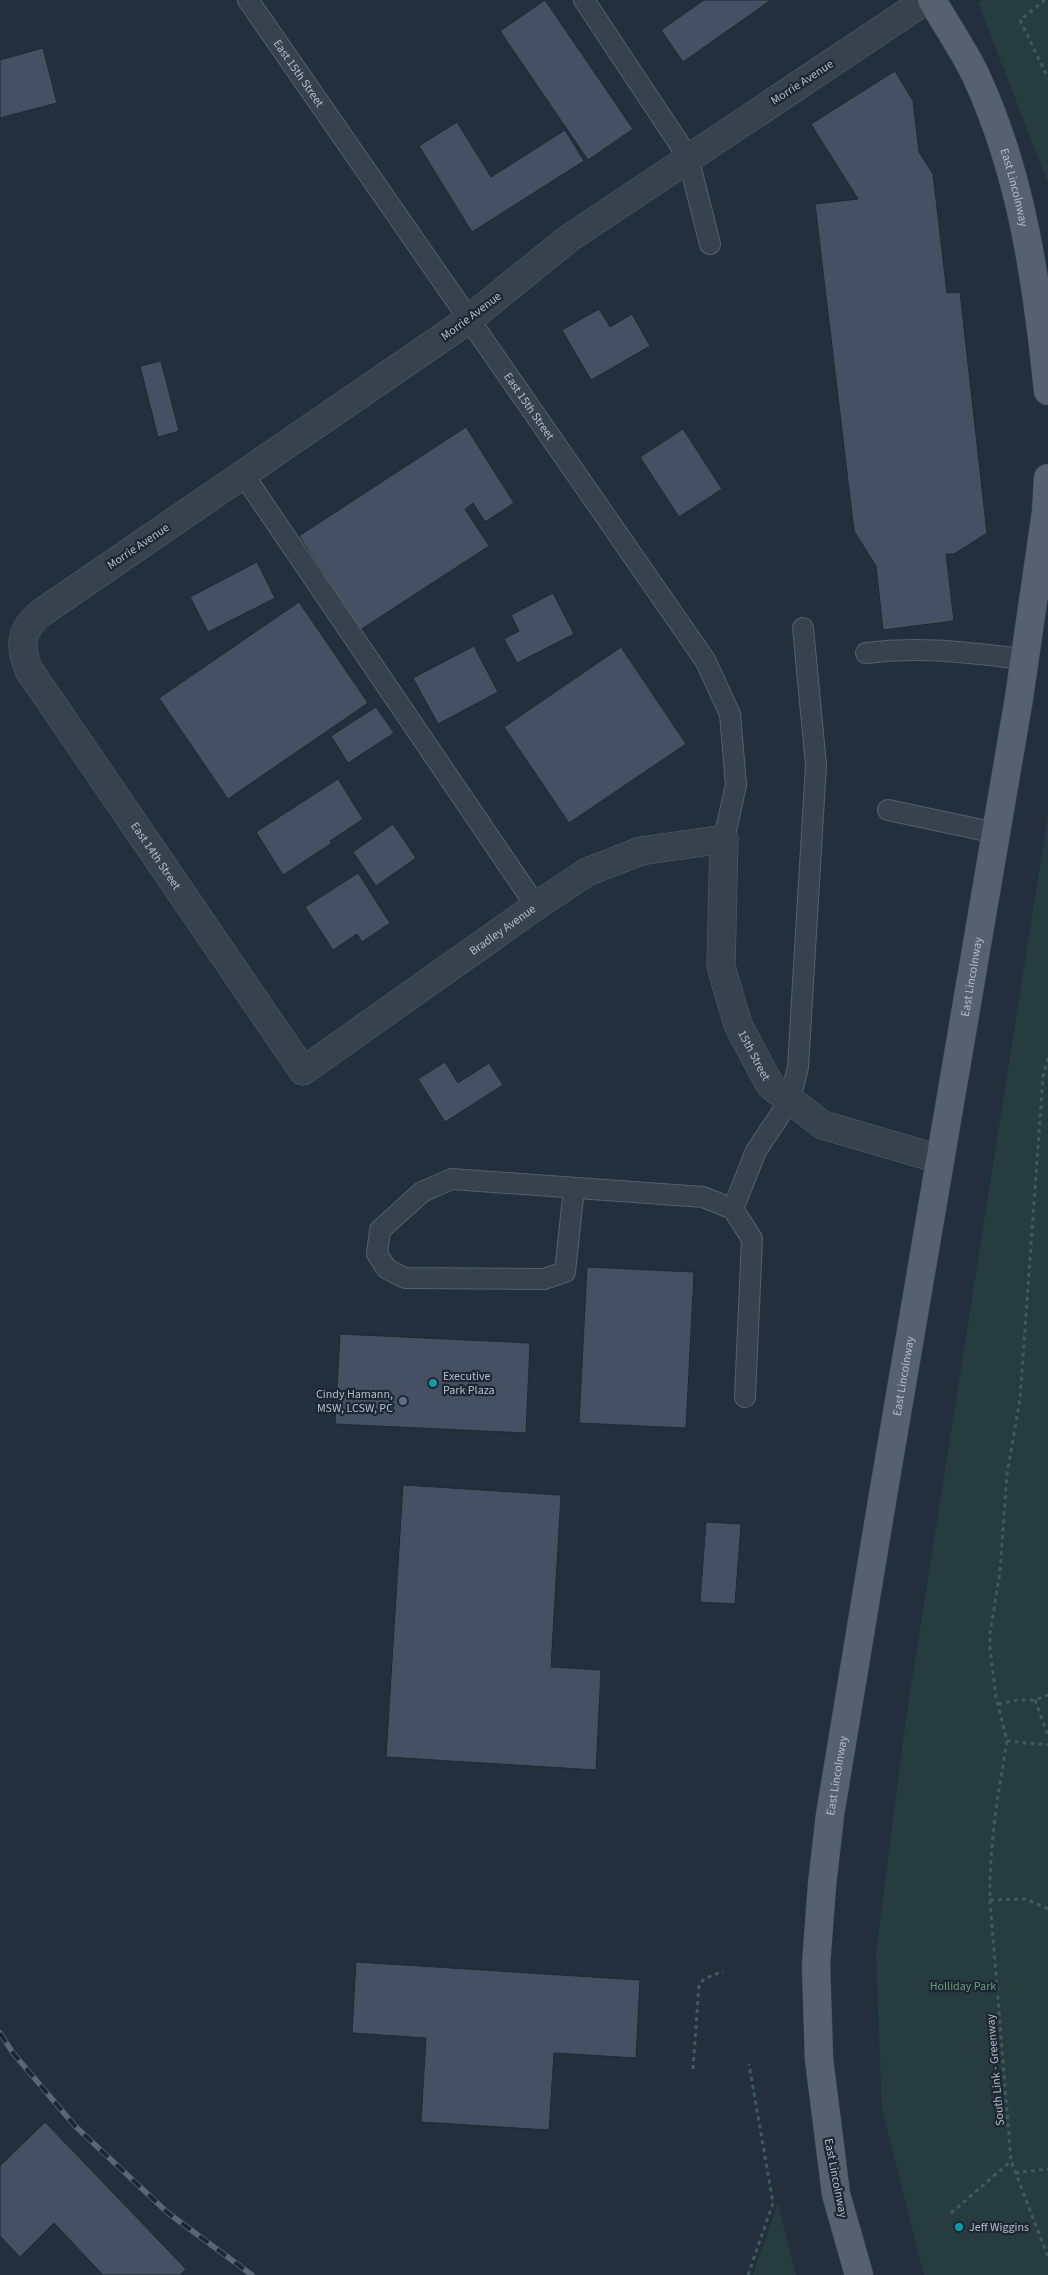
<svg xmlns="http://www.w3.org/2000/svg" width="1048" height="2275" viewBox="0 0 1048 2275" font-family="'Source Sans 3',sans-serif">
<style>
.green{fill:#263c3f}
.building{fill:#455162;stroke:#1f2835}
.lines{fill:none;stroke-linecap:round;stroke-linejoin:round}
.service-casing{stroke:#565f6c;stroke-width:22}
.minor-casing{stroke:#565f6c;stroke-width:29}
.primary-casing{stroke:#414a57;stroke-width:29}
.path{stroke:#44595c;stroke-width:3;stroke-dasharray:4 4;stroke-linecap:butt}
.service{stroke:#38414e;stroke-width:20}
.minor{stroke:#38414e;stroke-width:28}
.primary{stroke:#56606e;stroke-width:28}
.rail-casing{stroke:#5a6575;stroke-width:5.5}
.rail{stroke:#1d2633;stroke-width:4;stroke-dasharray:11;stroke-linecap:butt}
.culture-dot{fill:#0f9aa8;stroke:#1d2633;stroke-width:2}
.service-dot{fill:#5c6f8a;stroke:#1d2633;stroke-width:2}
.labels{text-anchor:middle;stroke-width:4.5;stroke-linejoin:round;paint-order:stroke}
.street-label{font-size:12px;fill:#b4bcc9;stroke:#1d2633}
.poi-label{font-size:12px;fill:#b4bcc9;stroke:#1d2633;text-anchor:start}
.park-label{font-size:12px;fill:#6b9a76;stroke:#1d2633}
</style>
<rect width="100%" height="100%" fill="#242f3e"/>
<!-- green -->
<g class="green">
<path d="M 983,0 L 1048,0 L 1048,183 L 978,3 Z"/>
<path d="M 1048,815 L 1048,2275 L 924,2275 L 882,2110 L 876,1952 L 907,1712 Z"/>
<path d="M 778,2203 L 796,2275 L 753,2275 Z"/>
</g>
<!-- building -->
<g class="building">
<path d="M 545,0 L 633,129 L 588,160 L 500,31 Z"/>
<path d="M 704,0 L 771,0 L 683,62 L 661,30 Z"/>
<path d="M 43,48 L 57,103 L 0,118 L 0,60 Z"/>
<path d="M 895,71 L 913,101 L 919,152 L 933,174 L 947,293 L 960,292 L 987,533 L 954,554 L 946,554 L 954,621 L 883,630 L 876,566 L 854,531 L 815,204 L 858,199 L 811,124 Z"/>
<path d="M 457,122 L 491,177 L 565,130 L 584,161 L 472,232 L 419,146 Z"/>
<path d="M 599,309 L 610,327 L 632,314 L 650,346 L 591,380 L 562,330 Z"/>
<path d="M 161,361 L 179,431 L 158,437 L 140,366 Z"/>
<path d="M 466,427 L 514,503 L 485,522 L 473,503 L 465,509 L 489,546 L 360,630 L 299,536 Z"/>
<path d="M 683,429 L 722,489 L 679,517 L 640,457 Z"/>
<path d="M 257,562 L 275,598 L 208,632 L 190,597 Z"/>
<path d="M 553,593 L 574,634 L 517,663 L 504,639 L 519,631 L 511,615 Z"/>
<path d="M 299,602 L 368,703 L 228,799 L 159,698 Z"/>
<path d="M 474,646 L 498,692 L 438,724 L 413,678 Z"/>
<path d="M 621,647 L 686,744 L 569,823 L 504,727 Z"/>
<path d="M 376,707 L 394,733 L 348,763 L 331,736 Z"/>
<path d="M 338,779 L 363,819 L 330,841 L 332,843 L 283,875 L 256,832 Z"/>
<path d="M 393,824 L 416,858 L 376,886 L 353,852 Z"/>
<path d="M 358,873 L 390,923 L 362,942 L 357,934 L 333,950 L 305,907 Z"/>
<path d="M 445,1062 L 458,1083 L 489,1063 L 503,1085 L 445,1122 L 418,1079 Z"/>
<path d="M 587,1267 L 694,1272 L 686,1428 L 579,1423 Z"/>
<path d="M 340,1334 L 530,1343 L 526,1433 L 335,1424 Z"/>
<path d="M 403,1485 L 561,1495 L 551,1667 L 601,1670 L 596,1770 L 386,1757 Z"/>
<path d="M 706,1522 L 741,1524 L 735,1604 L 700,1602 Z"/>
<path d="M 356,1962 L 640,1980 L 636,2058 L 554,2053 L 549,2130 L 421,2122 L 426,2038 L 352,2033 Z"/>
<path d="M 45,2122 L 186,2269 L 180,2275 L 103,2275 L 54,2223 L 20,2257 L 0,2236 L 0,2166 Z"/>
</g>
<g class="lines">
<defs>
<g id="service">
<path id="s1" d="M 248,0 L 705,660 L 730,714 L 736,785 L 724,839"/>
<path d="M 584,0 L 688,157 L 710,244"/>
<path d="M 243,474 L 536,906"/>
<path d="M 866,653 C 923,646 968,653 1024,659"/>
<path d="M 888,810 L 996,833"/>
<path d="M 574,1188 L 565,1272 L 544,1279 L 405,1278 L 387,1269 L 377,1254 L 380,1230 L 422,1192 L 452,1179 L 703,1197 L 733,1209 L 752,1239 L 745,1397"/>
<path d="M 733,1209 L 756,1151 L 790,1100 L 798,1067 L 816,765 L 803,628"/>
</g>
<g id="minor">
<path id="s2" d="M 926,0 L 568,239 L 468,320 L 41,613 C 20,630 19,646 29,670 L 303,1071 L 536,906 L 587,872 L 641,851 L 724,839 L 721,966 L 738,1025 L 770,1085 L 823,1125 L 939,1159"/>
</g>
<g id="primary">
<path id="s3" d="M 932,0 C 946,25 964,50 976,76 C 1022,175 1037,283 1048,391"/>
<path id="s4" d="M 859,2275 L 836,2194 L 819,2059 L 816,1965 L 822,1885 L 830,1815 L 882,1501 L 1019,698 L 1046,512 L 1048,478"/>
</g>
</defs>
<!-- service casing -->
<use href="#service" class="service-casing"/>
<!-- minor casing -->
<use href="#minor" class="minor-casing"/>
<!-- primary casing -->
<use href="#primary" class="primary-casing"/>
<!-- path -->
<g class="path">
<path d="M 1045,0 L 1020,20 L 1048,78"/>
<path d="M 1048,1058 L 1043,1077 L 1020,1399 L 1007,1474 L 1000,1572 L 990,1633 L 990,1649 L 996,1697 L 1007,1741 L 1048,1745"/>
<path d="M 1035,1700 L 1048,1736"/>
<path d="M 998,1704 L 1018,1700 L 1035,1700 L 1048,1695"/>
<path d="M 1007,1741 C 998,1794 989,1846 990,1900 L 1011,2161 L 1048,2257"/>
<path d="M 990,1900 L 1026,1899 L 1048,1909"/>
<path d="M 693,2069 L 699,1985 L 704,1979 L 723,1971"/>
<path d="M 1015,2173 L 1048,2169"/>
<path d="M 951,2213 L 1011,2161"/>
<path d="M 748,2275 L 773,2203 L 749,2064"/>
</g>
<!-- service -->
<use href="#service" class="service"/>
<!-- minor -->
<use href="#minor" class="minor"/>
<!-- primary -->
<use href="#primary" class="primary"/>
<defs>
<path id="rail" d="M 0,2033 L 13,2053 L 75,2126 L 168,2213 L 252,2275"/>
</defs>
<!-- rail casing -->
<use href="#rail" class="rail-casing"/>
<!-- rail -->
<use href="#rail" class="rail"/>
</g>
<!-- markers -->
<g class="culture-dot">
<circle cx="433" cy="1383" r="5"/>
<circle cx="959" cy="2227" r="5"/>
</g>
<circle class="service-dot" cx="403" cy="1401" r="5"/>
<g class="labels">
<!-- street labels -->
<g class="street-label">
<text dy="4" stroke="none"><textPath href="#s1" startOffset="89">East 15th Street</textPath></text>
<text transform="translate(802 82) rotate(-33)" y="4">Morrie Avenue</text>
<text dy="4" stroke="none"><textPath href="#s3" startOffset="206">East Lincolnway</textPath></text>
<text transform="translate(471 316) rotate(-37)" y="4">Morrie Avenue</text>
<text dy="4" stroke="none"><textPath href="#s1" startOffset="494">East 15th Street</textPath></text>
<text transform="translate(138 546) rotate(-34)" y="4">Morrie Avenue</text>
<text dy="4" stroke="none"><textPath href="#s2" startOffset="1366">East 14th Street</textPath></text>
<text dy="4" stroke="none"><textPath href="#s2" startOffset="1871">Bradley Avenue</textPath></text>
<text dy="4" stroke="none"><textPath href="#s4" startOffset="1315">East Lincolnway</textPath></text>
<text dy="4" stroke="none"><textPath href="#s2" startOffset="2338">15th Street</textPath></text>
<text dy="4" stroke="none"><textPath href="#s4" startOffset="910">East Lincolnway</textPath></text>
<text dy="4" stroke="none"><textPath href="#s4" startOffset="505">East Lincolnway</textPath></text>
<text transform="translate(995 2070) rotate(-95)" y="4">South Link - Greenway</text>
<text transform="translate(836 2178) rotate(79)" y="4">East Lincolnway</text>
</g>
<!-- poi labels -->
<g class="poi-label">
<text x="443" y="1380">Executive<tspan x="443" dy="14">Park Plaza</tspan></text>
<text x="393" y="1398" text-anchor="end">Cindy Hamann,<tspan x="393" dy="14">MSW, LCSW, PC</tspan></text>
<text x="969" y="2231">Jeff Wiggins</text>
</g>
<!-- park labels -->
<g class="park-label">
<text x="963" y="1990">Holliday Park</text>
</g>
</g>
</svg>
